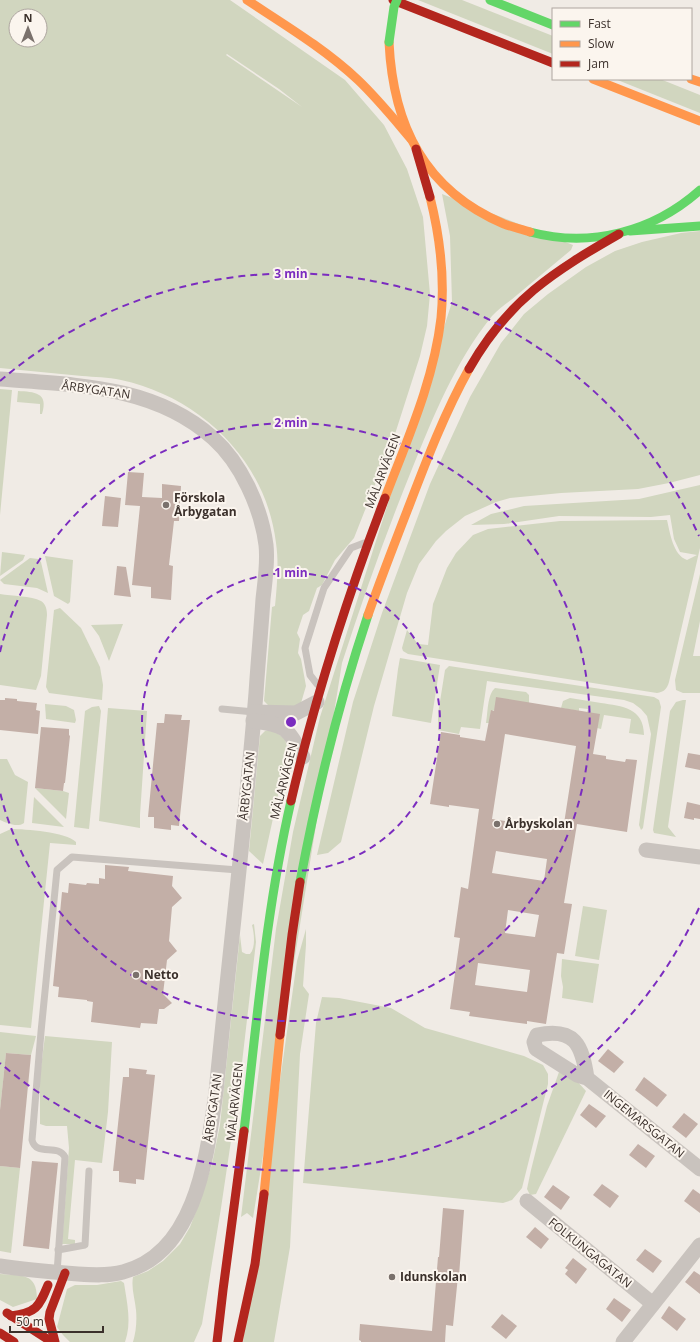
<svg xmlns="http://www.w3.org/2000/svg" width="700" height="1342" viewBox="0 0 700 1342" font-family="'Open Sans',sans-serif">
<style>
.green{fill:#d1d6bf;fill-rule:evenodd}
.building{fill:#c3afa7;fill-rule:evenodd}
.lines{fill:none;stroke-linecap:round;stroke-linejoin:round}
.lane{stroke:#c9c3be;stroke-width:7}
.street{stroke:#c9c3be;stroke-width:15}
.fast{stroke:#63d668;stroke-width:9}
.slow{stroke:#ff974d;stroke-width:9}
.jam{stroke:#b3261e;stroke-width:9}
.fast-bridge{stroke:#63d668;stroke-width:9}
.ring{fill:none;stroke:#7b2cbf;stroke-width:2;stroke-dasharray:7 5}
.poi-dot{fill:#7a716c;stroke:#fbf5ee;stroke-width:1.5}
.labels{text-anchor:middle;stroke-width:4;stroke-linejoin:round;paint-order:stroke}
.street-label{font-size:12px;fill:#3b302b;stroke:#fbf5ee}
.poi-label{font-size:12px;font-weight:bold;fill:#3b302b;stroke:#fbf5ee;text-anchor:start}
.centre{fill:#7b2cbf;stroke:#fbf5ee;stroke-width:2}
.ring-label{font-size:12px;text-anchor:middle;font-weight:bold;fill:#7b2cbf;stroke:#fbf5ee;stroke-width:4;stroke-linejoin:round;paint-order:stroke}
</style>
<rect width="100%" height="100%" fill="#f0ebe5"/>
<!-- green -->
<g class="green">
<path d="M 0,0 L 230,0 L 345,80 L 384,125 L 407,169 L 423,217 L 430,294 L 427,326 L 420,356 L 395,434 L 354,538 L 335,560 L 322,585 L 317,588 L 309,611 L 303,615 L 297,633 L 300,639 L 298,653 L 301,659 L 306,686 L 301,703 L 298,707 L 270,707 L 264,701 L 272,607 L 275,606 C 277,585 279,564 276,543 C 266,460 200,397 121,380 C 108,377 94,377 82,376 C 54,373 27,371 0,368 ZM 16,16 L 40,16 L 40,40 L 16,40 ZM 227,54 L 279,89 L 302,107 L 226,55 Z"/>
<path d="M 418,0 L 462,0 L 553,36 L 553,54 Z"/>
<path d="M 615,79 L 660,79 L 700,95 L 700,113 Z"/>
<path d="M 442,194 L 573,245 L 571,250 C 553,265 535,280 517,295 C 509,302 499,308 492,316 C 455,362 434,415 412,469 C 386,533 363,598 342,663 L 253,1218 L 247,1213 L 241,1217 L 276,929 L 293,832 L 320,717 L 452,302 L 450,236 Z"/>
<path d="M 700,231 L 700,475 L 669,483 L 638,489 L 561,493 L 510,498 L 496,502 L 465,516 L 446,531 L 436,541 L 419,564 L 407,593 L 374,706 L 341,842 L 328,853 L 317,855 L 353,702 L 382,613 L 430,484 L 470,397 L 501,343 L 524,314 L 548,294 L 586,267 L 615,251 L 642,242 L 681,233 Z"/>
<path d="M 0,389 L 12,390 L 0,515 Z"/>
<path d="M 18,391 C 34,392 49,392 42,414 L 40,414 L 40,404 L 17,402 Z"/>
<path d="M 700,485 L 700,548 L 669,682 C 667,689 664,692 657,693 L 408,654 L 403,651 L 402,648 L 407,630 L 418,644 L 428,645 L 433,604 L 447,568 L 456,553 L 473,535 L 488,529 L 560,521 L 667,520 C 670,533 673,555 687,560 L 697,555 L 680,552 L 674,539 L 670,515 L 651,517 L 559,516 L 504,524 L 471,525 L 491,514 L 524,506 L 639,499 Z"/>
<path d="M 2,552 L 25,555 L 23,560 L 0,576 Z"/>
<path d="M 45,556 L 73,560 L 70,602 L 68,604 L 54,596 Z"/>
<path d="M 30,558 L 38,559 L 41,562 L 48,593 L 37,588 L 4,584 L 0,580 Z"/>
<path d="M 700,574 L 700,621 L 693,656 L 700,656 L 700,693 L 683,693 L 676,690 L 675,680 Z"/>
<path d="M 0,594 C 12,596 31,596 41,601 C 46,604 47,610 47,615 L 41,676 L 36,690 L 0,685 Z"/>
<path d="M 60,608 L 81,628 L 100,667 L 103,685 L 102,700 L 49,693 L 46,687 L 54,610 Z"/>
<path d="M 123,624 L 109,661 L 99,636 L 91,625 Z"/>
<path d="M 400,658 L 440,665 L 431,723 L 392,716 L 398,669 Z"/>
<path d="M 449,666 L 654,697 L 659,700 L 661,707 L 643,828 L 641,830 L 639,825 L 651,734 L 647,716 L 641,709 L 633,703 L 624,700 L 487,681 L 480,729 L 461,727 L 459,734 L 438,730 L 438,714 L 445,670 Z"/>
<path d="M 495,688 L 526,692 L 529,695 L 529,703 L 491,711 L 490,723 L 486,723 C 488,713 487,695 495,688 Z"/>
<path d="M 570,698 C 580,700 591,701 601,703 C 622,706 644,708 644,735 L 629,733 L 631,719 L 604,715 L 601,729 L 597,728 L 587,712 L 588,709 L 579,708 L 579,711 L 561,708 L 563,701 Z"/>
<path d="M 683,700 L 686,700 L 668,827 L 676,837 L 654,833 L 653,830 L 670,711 L 676,702 Z"/>
<path d="M 45,704 L 66,706 L 74,710 L 76,720 L 75,723 L 46,719 Z"/>
<path d="M 99,706 L 101,711 L 89,829 L 74,827 L 85,711 L 92,707 Z"/>
<path d="M 108,708 L 147,711 L 140,815 L 140,828 L 99,821 Z"/>
<path d="M 273,730 L 285,739 L 287,747 L 286,759 L 263,864 L 249,851 L 260,736 L 265,731 Z"/>
<path d="M 0,759 L 7,759 L 15,775 L 28,782 L 24,823 C 17,828 7,823 0,820 Z"/>
<path d="M 35,788 L 63,791 L 69,793 L 66,819 Z"/>
<path d="M 34,797 L 64,827 L 32,823 Z"/>
<path d="M 11,829 C 25,829 66,832 76,842 L 76,845 L 50,843 L 31,1028 L 0,1025 L 0,834 Z"/>
<path d="M 583,906 L 607,910 L 599,960 L 575,956 Z"/>
<path d="M 254,924 L 256,942 L 240,1080 L 221,1208 L 202,1324 L 194,1342 L 133,1342 C 136,1332 137,1321 136,1310 C 135,1299 131,1288 133,1277 L 148,1271 L 163,1261 L 180,1244 L 190,1227 L 200,1201 L 212,1164 L 220,1125 L 240,935 L 242,952 L 246,954 L 250,954 C 256,947 254,933 252,925 Z"/>
<path d="M 306,929 L 306,945 L 303,986 L 309,994 L 300,1054 L 290,1247 L 274,1342 L 243,1342 L 297,961 Z"/>
<path d="M 562,959 L 599,964 L 593,1003 L 562,998 L 563,987 L 561,976 Z"/>
<path d="M 322,997 L 339,998 L 391,1008 L 425,1028 L 524,1056 L 543,1065 L 548,1074 L 548,1084 L 522,1188 L 512,1200 L 503,1203 L 303,1183 L 316,1023 Z"/>
<path d="M 0,1032 L 36,1036 L 31,1055 L 6,1053 L 0,1110 Z"/>
<path d="M 45,1036 L 112,1042 L 108,1112 L 102,1163 L 75,1160 L 68,1239 L 75,1240 L 75,1244 L 62,1244 L 69,1148 L 67,1126 L 46,1126 L 40,1124 L 40,1075 Z"/>
<path d="M 559,1072 L 576,1080 L 586,1091 L 536,1194 L 530,1195 L 527,1189 L 531,1170 L 547,1106 Z"/>
<path d="M 0,1166 L 20,1168 L 11,1253 L 0,1251 Z"/>
<path d="M 0,1274 C 21,1276 37,1272 37,1299 L 13,1307 L 0,1300 Z"/>
<path d="M 121,1281 L 124,1283 C 127,1303 132,1323 125,1342 L 70,1342 L 63,1335 L 57,1327 L 67,1289 L 75,1285 L 97,1285 Z"/>
</g>
<!-- building -->
<g class="building">
<path d="M 128,472 L 144,473 L 142,497 L 162,498 L 162,484 L 181,486 L 179,521 L 174,521 L 169,565 L 173,566 L 171,600 L 151,598 L 151,587 L 132,585 L 140,506 L 125,505 Z"/>
<path d="M 105,496 L 121,498 L 118,527 L 102,526 Z"/>
<path d="M 117,566 L 126,567 L 131,597 L 114,595 Z"/>
<path d="M 496,697 L 600,714 L 593,754 L 606,756 L 606,759 L 625,762 L 626,759 L 637,760 L 627,832 L 577,824 L 564,903 L 572,904 L 564,954 L 557,953 L 546,1024 L 527,1021 L 527,1024 L 469,1016 L 470,1012 L 450,1009 L 460,938 L 454,937 L 461,887 L 468,889 L 479,809 L 449,805 L 449,807 L 430,804 L 441,732 L 460,735 L 460,737 L 485,741 L 491,710 L 494,711 ZM 505,734 L 576,746 L 563,830 L 492,819 ZM 496,851 L 547,859 L 544,881 L 492,873 ZM 508,910 L 539,915 L 535,937 L 505,933 ZM 478,963 L 530,970 L 527,992 L 475,985 Z"/>
<path d="M 5,698 L 17,699 L 17,701 L 37,703 L 36,710 L 40,711 L 38,734 L 0,730 L 0,700 L 5,700 Z"/>
<path d="M 165,714 L 182,715 L 181,720 L 190,720 L 179,826 L 171,825 L 171,830 L 154,828 L 154,817 L 148,817 L 157,723 L 164,723 Z"/>
<path d="M 41,727 L 69,729 L 69,735 L 70,736 L 65,783 L 64,783 L 63,791 L 35,788 Z"/>
<path d="M 688,753 L 700,755 L 700,770 L 685,767 Z"/>
<path d="M 687,802 L 700,805 L 700,819 L 694,818 L 694,820 L 684,818 Z"/>
<path d="M 105,865 L 129,867 L 128,871 L 173,876 L 172,886 L 182,898 L 172,907 L 169,941 L 177,951 L 167,960 L 163,994 L 172,1003 L 164,1009 L 159,1009 L 157,1024 L 141,1023 L 140,1028 L 91,1022 L 93,1002 L 87,1001 L 87,1000 L 58,997 L 59,987 L 53,986 L 62,892 L 68,893 L 69,883 L 86,885 L 87,883 L 99,884 L 99,878 L 105,879 Z"/>
<path d="M 608,1049 L 624,1062 L 614,1073 L 598,1061 Z"/>
<path d="M 6,1053 L 31,1055 L 20,1168 L 0,1166 L 0,1110 Z"/>
<path d="M 129,1068 L 147,1070 L 146,1074 L 155,1075 L 144,1180 L 136,1179 L 136,1184 L 119,1182 L 119,1171 L 113,1171 L 123,1077 L 129,1077 Z"/>
<path d="M 644,1077 L 667,1095 L 657,1107 L 635,1090 Z"/>
<path d="M 589,1104 L 606,1116 L 596,1128 L 580,1115 Z"/>
<path d="M 684,1113 L 698,1124 L 686,1138 L 672,1127 Z"/>
<path d="M 638,1144 L 655,1156 L 646,1168 L 629,1155 Z"/>
<path d="M 32,1161 L 58,1163 L 49,1249 L 23,1246 Z"/>
<path d="M 602,1184 L 619,1196 L 610,1208 L 593,1195 Z"/>
<path d="M 553,1185 L 570,1197 L 561,1210 L 544,1197 Z"/>
<path d="M 693,1189 L 700,1194 L 700,1213 L 684,1201 Z"/>
<path d="M 443,1208 L 464,1210 L 459,1276 L 458,1276 L 453,1326 L 446,1325 L 445,1342 L 361,1342 L 361,1341 L 359,1340 L 360,1324 L 432,1331 L 438,1257 L 439,1257 Z"/>
<path d="M 535,1227 L 549,1239 L 541,1249 L 526,1237 Z"/>
<path d="M 645,1249 L 662,1261 L 653,1273 L 636,1260 Z"/>
<path d="M 573,1258 L 587,1269 L 576,1284 L 565,1274 L 568,1270 L 565,1268 Z"/>
<path d="M 694,1271 L 700,1275 L 700,1294 L 685,1282 Z"/>
<path d="M 614,1298 L 631,1310 L 622,1322 L 606,1309 Z"/>
<path d="M 669,1306 L 686,1319 L 677,1331 L 661,1318 Z"/>
<path d="M 502,1314 L 517,1326 L 506,1339 L 491,1327 Z"/>
</g>
<g class="lines">
<!-- lane -->
<g class="lane">
<path d="M 317,684 L 310,675 L 305,648 L 324,588 L 351,548 L 364,543"/>
<path d="M 222,709 L 254,712"/>
<path d="M 58,1250 L 85,1245 L 89,1171"/>
<path d="M 57,1273 L 65,1157 C 58,1143 36,1157 32,1140 L 41,1032 L 57,870 L 72,857 L 238,870"/>
</g>
<!-- street -->
<g class="street">
<path d="M 0,379 C 74,385 154,385 213,438 C 241,463 261,507 266,545 C 268,562 265,581 263,599 C 261,630 258,662 256,693 C 245,826 229,959 216,1092 C 207,1154 197,1253 123,1272 C 109,1276 93,1275 78,1274 C 52,1272 26,1270 0,1266"/>
<path d="M 254,712 L 296,713 L 317,702"/>
<path d="M 253,721 C 286,724 288,729 303,757"/>
<path d="M 646,850 L 700,857"/>
<path d="M 587,1078 C 582,1045 575,1027 537,1035 L 534,1042 L 536,1049 L 577,1075 L 587,1078 L 700,1169"/>
<path d="M 527,1201 L 653,1304"/>
<path d="M 623,1342 L 700,1245"/>
</g>
<!-- fast -->
<g class="fast">
<path d="M 490,0 L 553,25"/>
<path d="M 630,231 L 700,226"/>
<path d="M 530,232 C 590,248 653,232 700,190"/>
<path d="M 300,882 C 317,791 339,702 368,615"/>
<path d="M 244,1131 C 257,1021 266,910 291,801"/>
</g>
<!-- slow -->
<g class="slow">
<path d="M 247,0 C 285,25 325,49 358,80 C 377,98 394,119 411,139"/>
<path d="M 389,42 C 393,125 424,190 504,224 C 512,227 521,229 530,232"/>
<path d="M 593,79 L 700,121"/>
<path d="M 691,79 L 700,82"/>
<path d="M 385,498 C 407,440 434,380 441,318 C 445,277 440,237 430,197"/>
<path d="M 368,615 C 381,578 395,542 409,506 C 427,459 445,412 469,369"/>
<path d="M 264,1194 L 280,1035"/>
</g>
<!-- jam -->
<g class="jam">
<path d="M 393,0 L 553,63"/>
<path d="M 416,149 L 430,197"/>
<path d="M 469,369 C 508,300 553,272 619,234"/>
<path d="M 291,801 C 315,698 347,597 385,498"/>
<path d="M 280,1035 L 292,935 L 300,882"/>
<path d="M 7,1313 L 52,1342"/>
<path d="M 11,1316 C 36,1313 39,1307 48,1285"/>
<path d="M 0,1333 L 14,1342"/>
<path d="M 55,1342 L 49,1319 L 50,1312 L 65,1273"/>
<path d="M 217,1342 L 223,1290 L 244,1131"/>
<path d="M 238,1342 L 255,1264 L 264,1194"/>
</g>
<!-- fast-bridge -->
<path class="fast-bridge" d="M 389,42 L 394,7 L 397,0"/>
</g>
<!-- distance rings -->
<g class="ring">
<circle cx="291" cy="722" r="149"/>
<path d="M0 652A299 299 0 1 1 0 792"/>
<path d="M699 908A448 448 0 0 1 0 1063M0 381A448 448 0 0 1 699 536"/>
</g>
<!-- markers -->
<g class="poi-dot">
<circle cx="166" cy="505" r="4"/>
<circle cx="497" cy="824" r="4"/>
<circle cx="136" cy="975" r="4"/>
<circle cx="392" cy="1277" r="4"/>
</g>
<g class="labels">
<!-- street labels -->
<g class="street-label">
<text transform="translate(96 390) rotate(8)" y="4">ÅRBYGATAN</text>
<text transform="translate(383 471) rotate(-69)" y="4">MÄLARVÄGEN</text>
<text transform="translate(284 781) rotate(-76)" y="4">MÄLARVÄGEN</text>
<text transform="translate(247 786) rotate(-84)" y="4">ÅRBYGATAN</text>
<text transform="translate(235 1102) rotate(-84)" y="4">MÄLARVÄGEN</text>
<text transform="translate(213 1108) rotate(-82)" y="4">ÅRBYGATAN</text>
<text transform="translate(644 1124) rotate(39)" y="4">INGEMARSGATAN</text>
<text transform="translate(590 1253) rotate(39)" y="4">FOLKUNGAGATAN</text>
</g>
<!-- poi labels -->
<g class="poi-label">
<text x="174" y="502">Förskola<tspan x="174" dy="14">Årbygatan</tspan></text>
<text x="505" y="828">Årbyskolan</text>
<text x="144" y="979">Netto</text>
<text x="400" y="1281">Idunskolan</text>
</g>
</g>
<circle cx="291" cy="722" r="6" class="centre"/>
<g class="ring-label">
<text x="291" y="278">3 min</text>
<text x="291" y="427">2 min</text>
<text x="291" y="577">1 min</text>
</g>
<!-- legend -->
<rect x="552" y="8" width="140" height="72" fill="#fbf5ee" stroke="#aea6a0"/>
<rect x="560" y="21" width="20" height="6" fill="#63d668" stroke="#aea6a0"/>
<text x="588" y="28" font-size="12" fill="#3b302b">Fast</text>
<rect x="560" y="41" width="20" height="6" fill="#ff974d" stroke="#aea6a0"/>
<text x="588" y="48" font-size="12" fill="#3b302b">Slow</text>
<rect x="560" y="61" width="20" height="6" fill="#b3261e" stroke="#aea6a0"/>
<text x="588" y="68" font-size="12" fill="#3b302b">Jam</text>
<!-- north arrow -->
<g transform="translate(28 28)"><circle r="19" fill="#fbf5ee" stroke="#aea6a0"/>
<path d="M0-3L7 15L0 10L-7 15Z" fill="#7a716c"/>
<text y="-6" font-size="11" font-weight="bold" text-anchor="middle" fill="#3b302b">N</text>
</g>
<!-- scale -->
<path d="M10 1326v6h93v-6" fill="none" stroke="#3b302b" stroke-width="2"/>
<text x="16" y="1326" font-size="12" fill="#3b302b" stroke="#fbf5ee" stroke-width="3" paint-order="stroke">50 m</text>
</svg>
